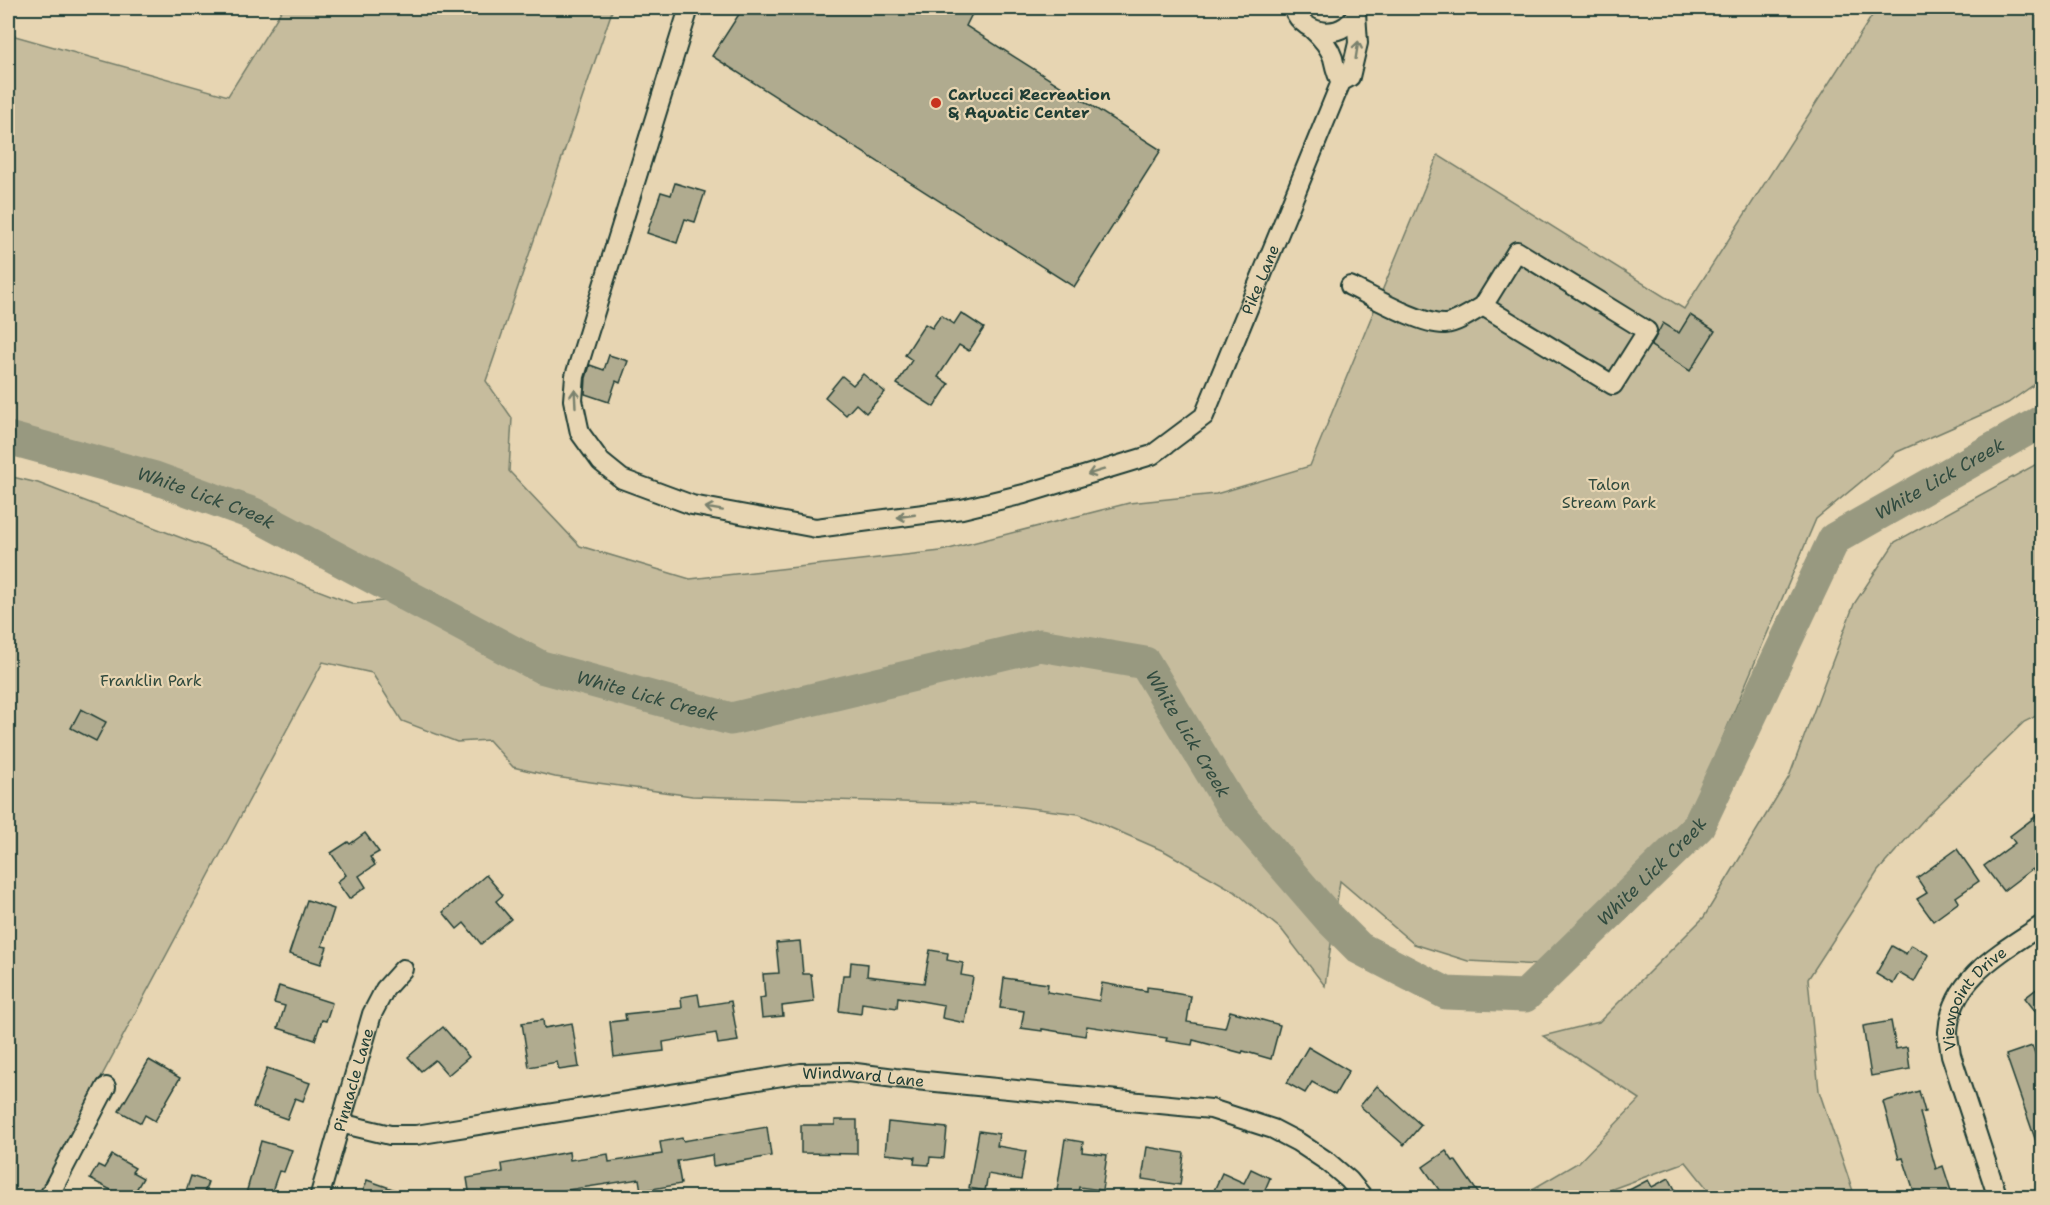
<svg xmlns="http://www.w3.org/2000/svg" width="2050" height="1205" viewBox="0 0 2050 1205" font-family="'Shantell Sans',sans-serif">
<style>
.green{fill:#c6bc9d;stroke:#727c68;stroke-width:1.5}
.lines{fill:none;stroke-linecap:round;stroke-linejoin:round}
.river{stroke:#989980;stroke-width:33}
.building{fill:#b0ab8f;stroke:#1f3d34;stroke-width:1.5}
.minor-casing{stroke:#1f3d34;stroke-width:22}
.minor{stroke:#e7d5b2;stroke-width:18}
.oneway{stroke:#79816d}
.poi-dot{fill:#c8321e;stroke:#e7d5b2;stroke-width:2}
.labels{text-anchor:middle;stroke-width:4.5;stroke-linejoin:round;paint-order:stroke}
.poi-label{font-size:16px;font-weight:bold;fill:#1f3d34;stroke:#e7d5b2;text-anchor:start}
.street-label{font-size:16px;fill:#1f3d34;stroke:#e7d5b2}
.park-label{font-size:16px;fill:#304a3e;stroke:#e7d5b2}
.water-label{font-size:18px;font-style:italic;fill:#314b3f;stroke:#e7d5b2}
</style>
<rect width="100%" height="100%" fill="#e7d5b2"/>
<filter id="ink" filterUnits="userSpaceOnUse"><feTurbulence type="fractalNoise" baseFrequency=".0167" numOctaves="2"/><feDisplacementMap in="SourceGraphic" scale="12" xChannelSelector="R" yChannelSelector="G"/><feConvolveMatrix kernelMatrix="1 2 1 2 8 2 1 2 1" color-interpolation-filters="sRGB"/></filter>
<g filter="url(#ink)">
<!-- green -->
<g class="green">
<path d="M 283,8 L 613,8 L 486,381 L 512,418 L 509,471 L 580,546 L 690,579 L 941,551 L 1129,503 L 1216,494 L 1310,466 L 1438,155 L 1684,309 L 1877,8 L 2042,8 L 2042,379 L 2008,403 L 1897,452 L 1816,519 L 1689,817 L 1611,898 L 1540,965 L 1468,961 L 1414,944 L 1340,881 L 1325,986 L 1282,930 L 1234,891 L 1166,852 L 1079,814 L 1004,805 L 692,796 L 555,777 L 513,767 L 489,740 L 457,742 L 402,721 L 372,673 L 323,662 L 37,1197 L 8,1197 L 8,476 L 38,483 L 354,604 L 411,598 L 254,514 L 154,478 L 8,438 L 8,34 L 228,96 Z"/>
<path d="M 2042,461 L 2042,713 L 2024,722 L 1926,817 L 1878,871 L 1808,979 L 1819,1091 L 1855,1197 L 1714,1197 L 1686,1162 L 1604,1192 L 1598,1197 L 1519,1197 L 1579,1162 L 1640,1099 L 1543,1036 L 1599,1022 L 1704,917 L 1789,777 L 1854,604 L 1895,542 Z"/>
</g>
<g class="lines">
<!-- river -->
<path class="river" id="s1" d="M 8,438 L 155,478 L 254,514 L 541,667 L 731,719 L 1040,645 L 1145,663 L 1231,805 L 1329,918 L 1359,948 L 1446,993 L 1525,996 L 1698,827 L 1834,539 L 2042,421"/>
</g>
<!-- building -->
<g class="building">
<path d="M 743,8 L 975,8 L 966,26 L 1161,150 L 1074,287 L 712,56 Z"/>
<path d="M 675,183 L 705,192 L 695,222 L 685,219 L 677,243 L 647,233 L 661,192 L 671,195 Z"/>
<path d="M 961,313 L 984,328 L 969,351 L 959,345 L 938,377 L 949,384 L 934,407 L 897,384 L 912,360 L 905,355 L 925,324 L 932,328 L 941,315 L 954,324 Z"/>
<path d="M 1690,315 L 1715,331 L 1690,371 L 1651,346 L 1663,323 L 1679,333 Z"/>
<path d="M 609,355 L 628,361 L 620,383 L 616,381 L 609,402 L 585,394 L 586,378 L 590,365 L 604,370 Z"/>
<path d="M 863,374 L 885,392 L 866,413 L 856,404 L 846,415 L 825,397 L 842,376 L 853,385 Z"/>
<path d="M 81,709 L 106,722 L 96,741 L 71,728 Z"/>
<path d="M 2043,811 L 2043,882 L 2032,869 L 2003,891 L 1984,866 L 2015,843 L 2010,836 Z"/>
<path d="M 365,833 L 379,852 L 370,857 L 375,865 L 359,876 L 366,887 L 349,899 L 337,882 L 346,875 L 331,853 L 348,842 L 350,844 Z"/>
<path d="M 1957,849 L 1979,881 L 1956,897 L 1959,902 L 1933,921 L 1917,899 L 1927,893 L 1917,878 Z"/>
<path d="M 486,875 L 503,895 L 496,901 L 511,919 L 481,944 L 464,923 L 457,929 L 443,912 Z"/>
<path d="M 307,900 L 334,909 L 322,946 L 327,947 L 321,964 L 289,954 Z"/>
<path d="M 800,941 L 803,974 L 811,974 L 814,1002 L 782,1006 L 783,1016 L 762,1018 L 760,998 L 765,997 L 763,974 L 779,973 L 776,943 Z"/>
<path d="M 1911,945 L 1929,955 L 1914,982 L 1899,973 L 1893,984 L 1876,974 L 1892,946 L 1906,954 Z"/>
<path d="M 930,950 L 948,953 L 947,960 L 963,963 L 961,975 L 973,977 L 965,1023 L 942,1018 L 944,1005 L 898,997 L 897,1008 L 862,1003 L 861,1014 L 839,1011 L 843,975 L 850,975 L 851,962 L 868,964 L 867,976 L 924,983 Z"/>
<path d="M 1004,978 L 1048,984 L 1047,992 L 1099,1001 L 1102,983 L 1147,991 L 1147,987 L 1162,989 L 1162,991 L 1191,996 L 1187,1022 L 1225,1028 L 1230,1011 L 1280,1025 L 1271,1059 L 1243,1051 L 1242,1053 L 1193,1040 L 1192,1045 L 1166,1041 L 1167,1038 L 1087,1026 L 1085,1036 L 1042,1029 L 1042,1031 L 1021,1028 L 1024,1011 L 1000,1008 Z"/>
<path d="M 2043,984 L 2043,1021 L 2025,998 Z"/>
<path d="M 279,986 L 332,1003 L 326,1021 L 322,1020 L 315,1040 L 278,1028 L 285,1006 L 274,1003 Z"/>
<path d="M 698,994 L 700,1006 L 731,1001 L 738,1041 L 718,1044 L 716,1033 L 663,1042 L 664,1051 L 614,1057 L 610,1022 L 626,1020 L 625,1014 L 682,1008 L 681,997 Z"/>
<path d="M 543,1020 L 544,1028 L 572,1023 L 579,1067 L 559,1070 L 557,1062 L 529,1067 L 522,1023 Z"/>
<path d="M 1891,1021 L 1896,1049 L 1907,1047 L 1910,1069 L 1871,1076 L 1863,1026 Z"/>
<path d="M 443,1027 L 469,1057 L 448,1075 L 435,1060 L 421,1071 L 408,1057 Z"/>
<path d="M 2032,1046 L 2043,1076 L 2043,1153 L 2040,1153 L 2006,1055 Z"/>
<path d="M 1308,1047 L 1349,1071 L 1335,1095 L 1312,1082 L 1305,1093 L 1287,1083 Z"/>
<path d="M 149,1060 L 180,1078 L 155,1121 L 145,1115 L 141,1123 L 119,1111 Z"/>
<path d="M 267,1068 L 310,1083 L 303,1101 L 295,1098 L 287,1119 L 253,1107 Z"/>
<path d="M 1377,1086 L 1421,1125 L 1404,1145 L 1360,1106 Z"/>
<path d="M 1919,1091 L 1925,1112 L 1920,1113 L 1936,1169 L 1943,1166 L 1953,1197 L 1916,1197 L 1903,1158 L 1899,1159 L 1883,1102 Z"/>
<path d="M 835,1120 L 857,1120 L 857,1154 L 801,1153 L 801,1125 L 835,1125 Z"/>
<path d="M 888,1122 L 947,1128 L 944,1158 L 930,1157 L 929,1165 L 914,1164 L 915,1157 L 885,1154 Z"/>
<path d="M 767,1127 L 771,1156 L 713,1166 L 712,1155 L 677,1161 L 681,1184 L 641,1191 L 639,1179 L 522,1197 L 470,1197 L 467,1178 L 503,1172 L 502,1164 L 569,1152 L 570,1160 L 608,1154 L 609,1162 L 662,1154 L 660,1142 L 682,1138 L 683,1141 Z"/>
<path d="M 979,1131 L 999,1134 L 997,1146 L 1026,1151 L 1021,1180 L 988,1174 L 985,1191 L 969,1188 Z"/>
<path d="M 1065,1139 L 1083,1142 L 1082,1152 L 1107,1155 L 1102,1190 L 1079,1187 L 1077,1197 L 1056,1197 Z"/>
<path d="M 261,1141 L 292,1150 L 284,1172 L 279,1171 L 270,1197 L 245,1197 Z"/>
<path d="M 1147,1147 L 1184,1153 L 1180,1185 L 1142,1179 Z"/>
<path d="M 1446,1151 L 1453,1161 L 1455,1160 L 1481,1197 L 1444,1197 L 1423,1167 Z"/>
<path d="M 112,1155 L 135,1168 L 132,1172 L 143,1178 L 132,1197 L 124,1197 L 90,1179 L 98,1165 L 104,1168 Z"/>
<path d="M 1251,1169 L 1270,1178 L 1264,1192 L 1277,1197 L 1211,1197 L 1222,1173 L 1244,1183 Z"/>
<path d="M 191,1176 L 208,1182 L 203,1196 L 186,1191 Z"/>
<path d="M 1669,1178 L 1679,1197 L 1616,1197 L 1648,1180 L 1652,1187 Z"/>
<path d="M 367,1180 L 410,1195 L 410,1197 L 361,1197 Z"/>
</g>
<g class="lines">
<defs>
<g id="minor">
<path id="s2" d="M 689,8 L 575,376 L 573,400 L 580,433 L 601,462 L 622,479 L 692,505 L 816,528 L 962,509 L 1024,494 L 1152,455 L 1204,416 L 1341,82 L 1350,77 L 1358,43 L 1356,13"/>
<path d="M 1293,8 C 1304,38 1349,41 1358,8"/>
<path d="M 1312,29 C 1322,38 1329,46 1333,58 C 1335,67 1336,74 1341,82"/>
<path d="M 1350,286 C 1373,297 1421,325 1445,324 C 1457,323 1473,312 1483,306 L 1613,385 L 1647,331 L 1517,251 L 1483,306"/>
<path id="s3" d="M 340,1123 L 390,1135 L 416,1135 L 801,1073 L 848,1072 L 895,1078 L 1211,1109 L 1273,1129 L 1298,1142 L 1328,1162 L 1349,1180 L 1364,1198"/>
<path d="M 48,1198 L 106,1087"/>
<path id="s4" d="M 319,1198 L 372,1014 L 385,989 L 403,969"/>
<path id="s5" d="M 1998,1198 L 1951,1055 C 1950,1048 1948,1039 1948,1032 C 1951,978 2003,951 2042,925"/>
</g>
</defs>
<!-- minor casing -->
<use href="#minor" class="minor-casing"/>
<!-- minor -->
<use href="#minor" class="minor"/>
</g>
<!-- one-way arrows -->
<defs><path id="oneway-shaft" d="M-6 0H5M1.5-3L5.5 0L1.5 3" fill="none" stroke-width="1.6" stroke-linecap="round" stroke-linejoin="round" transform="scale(1.5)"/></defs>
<g class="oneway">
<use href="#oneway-shaft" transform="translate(1357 50) rotate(-81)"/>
<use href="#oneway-shaft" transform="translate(575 398) rotate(-93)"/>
<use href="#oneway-shaft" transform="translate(1096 472) rotate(163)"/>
<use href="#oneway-shaft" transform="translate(714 509) rotate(-170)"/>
<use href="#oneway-shaft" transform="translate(906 516) rotate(172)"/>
</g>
</g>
<!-- markers -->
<circle class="poi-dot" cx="936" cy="103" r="6"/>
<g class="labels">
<!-- poi labels -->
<g class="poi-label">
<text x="948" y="100">Carlucci Recreation<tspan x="948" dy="18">&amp; Aquatic Center</tspan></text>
</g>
<!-- street labels -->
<g class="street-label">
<text dy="6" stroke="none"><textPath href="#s2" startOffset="1264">Pike Lane</textPath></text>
<text dy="6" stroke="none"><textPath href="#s5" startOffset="216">Viewpoint Drive</textPath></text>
<text dy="6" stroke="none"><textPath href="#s3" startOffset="530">Windward Lane</textPath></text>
<text dy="6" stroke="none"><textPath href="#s4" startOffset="123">Pinnacle Lane</textPath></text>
</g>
<!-- park labels -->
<g class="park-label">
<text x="1609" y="490">Talon<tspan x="1609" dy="18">Stream Park</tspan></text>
<text x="151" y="686">Franklin Park</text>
</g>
<!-- water labels -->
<g class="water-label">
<text dy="6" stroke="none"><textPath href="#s1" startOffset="2421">White Lick Creek</textPath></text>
<text dy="6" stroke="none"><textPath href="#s1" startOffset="207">White Lick Creek</textPath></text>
<text dy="6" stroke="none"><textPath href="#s1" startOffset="693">White Lick Creek</textPath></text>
<text dy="6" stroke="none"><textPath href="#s1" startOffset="1287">White Lick Creek</textPath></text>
<text dy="6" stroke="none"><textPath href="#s1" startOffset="1917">White Lick Creek</textPath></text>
</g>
</g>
<!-- margin -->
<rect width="2050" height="1205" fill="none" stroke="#e7d5b2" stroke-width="30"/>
<rect x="15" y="15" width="2020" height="1175" fill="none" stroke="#1f3d34" stroke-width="2" filter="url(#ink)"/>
</svg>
